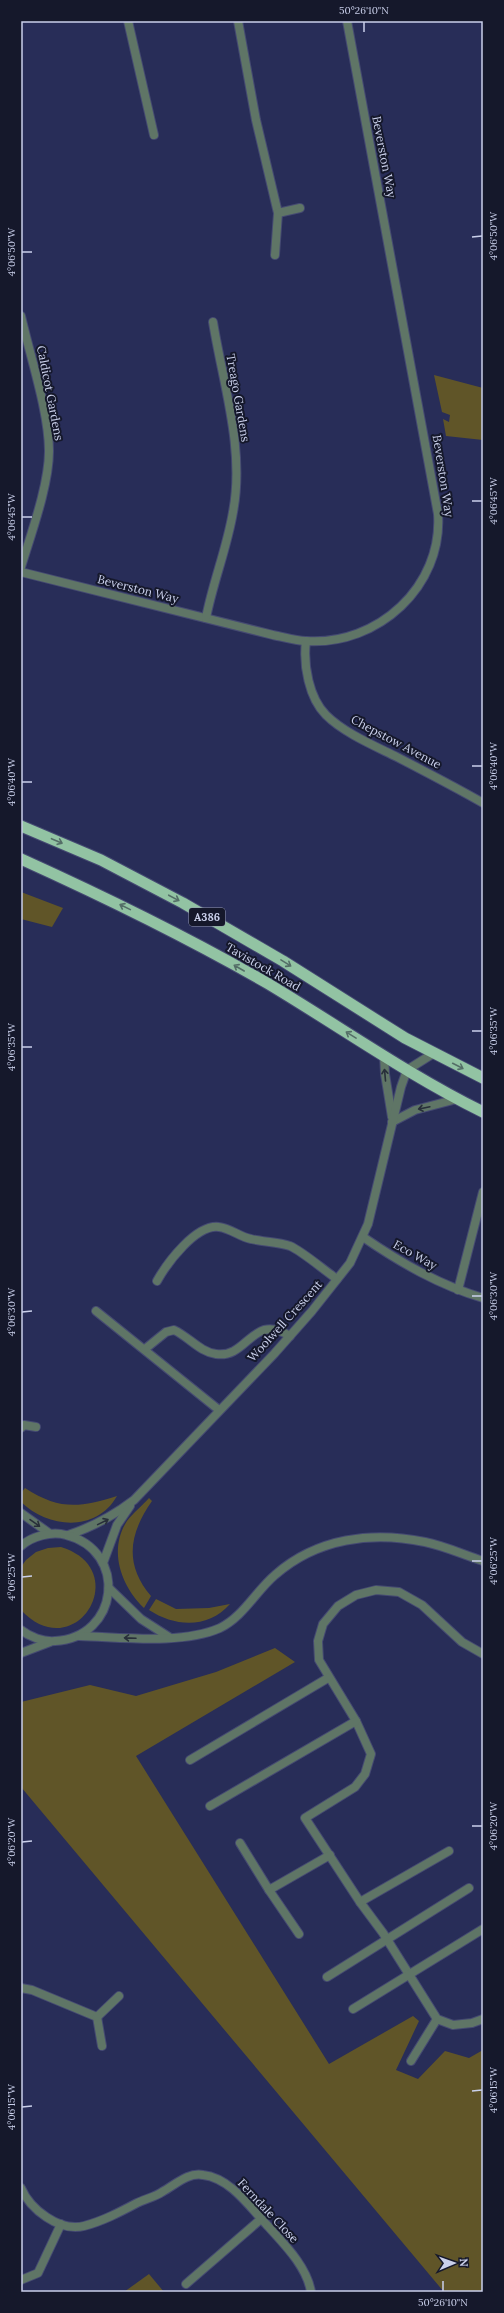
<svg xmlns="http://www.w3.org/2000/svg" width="504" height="2313" viewBox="0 0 504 2313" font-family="Lora,serif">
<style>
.green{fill:#605528}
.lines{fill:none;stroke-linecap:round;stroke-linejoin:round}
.service-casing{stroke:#454a72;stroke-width:10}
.minor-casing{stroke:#454a72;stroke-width:10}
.tertiary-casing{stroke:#454a72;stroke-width:10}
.trunk-casing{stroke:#454a72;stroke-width:13}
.service{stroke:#5f7566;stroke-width:8}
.minor{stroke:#5f7566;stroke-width:8}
.tertiary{stroke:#5f7566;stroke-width:8}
.trunk{stroke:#92c3a3;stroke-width:11}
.oneway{stroke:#546e67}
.oneway2{stroke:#282f3a}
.ticks{fill:none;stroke:#cad0eb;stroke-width:1.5}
.labels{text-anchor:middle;stroke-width:4;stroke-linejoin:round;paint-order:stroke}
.shield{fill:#15182b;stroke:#9499b1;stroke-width:1}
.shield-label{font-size:11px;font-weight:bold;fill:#cad0eb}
.street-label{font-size:12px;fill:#cad0eb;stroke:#15182b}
.neatline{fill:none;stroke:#cad0eb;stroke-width:1.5}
.ticks-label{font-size:10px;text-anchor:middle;fill:#cad0eb}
</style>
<rect width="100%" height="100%" fill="#282d58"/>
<!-- green -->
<g class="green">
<path d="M 434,375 L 483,388 L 483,440 L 446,436 L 443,419 L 449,422 L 450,415 L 442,412 Z"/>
<path d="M 21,892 L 63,908 L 52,927 L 21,919 Z"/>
<path d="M 25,1488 C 59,1510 79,1508 117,1496 C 96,1533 48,1528 21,1502 L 21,1493 Z"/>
<path d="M 149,1498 L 152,1501 C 129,1534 124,1564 151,1596 L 144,1608 C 121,1586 108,1550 127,1521 C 133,1513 142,1506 149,1498 Z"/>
<path d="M 61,1547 C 135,1570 75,1668 21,1610 L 21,1567 L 26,1560 L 36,1552 L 48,1548 Z"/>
<path d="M 156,1599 L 176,1609 L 209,1608 L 230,1604 C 208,1629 175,1627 149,1610 Z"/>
<path d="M 275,1648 L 295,1662 L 136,1756 L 329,2064 L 413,2016 L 419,2021 L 396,2070 L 418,2079 L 445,2051 L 469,2058 L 483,2050 L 483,2292 L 444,2292 L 21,1787 L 21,1702 L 90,1685 L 136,1696 L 216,1672 Z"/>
<path d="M 149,2274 L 164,2292 L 124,2292 Z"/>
</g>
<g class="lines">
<defs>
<g id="service">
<path d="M 238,21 L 256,120 L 278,213 L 275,255"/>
<path d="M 278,213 L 300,208"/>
<path d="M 157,1281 C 167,1263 196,1224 219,1227 C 230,1228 240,1237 251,1239 C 263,1242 278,1242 290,1246 C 302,1251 325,1271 337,1279"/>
<path d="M 96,1311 L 219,1410"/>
<path d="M 145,1349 L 166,1332 L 174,1330 C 189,1337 200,1352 216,1354 C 248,1359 252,1312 290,1336"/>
<path d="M 21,1428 L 24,1425 L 36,1427"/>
<path d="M 483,1654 L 462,1642 L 422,1605 L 399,1592 L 376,1590 L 356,1595 L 338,1606 L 323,1624 L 318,1641 L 319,1660 L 356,1721 L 371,1754 L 365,1774 L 355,1787 L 305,1818 L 360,1902 L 383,1933 L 437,2019 L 453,2025 L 472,2023 L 483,2019"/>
<path d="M 190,1760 L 328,1678"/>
<path d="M 210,1806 L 356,1721"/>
<path d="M 240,1843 L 269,1890 L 330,1855"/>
<path d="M 269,1890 L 299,1934"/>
<path d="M 360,1902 L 449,1851"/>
<path d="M 327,1977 L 469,1888"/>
<path d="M 353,2009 L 483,1929"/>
<path d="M 411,2061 L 437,2019"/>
<path d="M 186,2284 L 261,2219"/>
</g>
<g id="minor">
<path d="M 128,21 L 154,135"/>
<path d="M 21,316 C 30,356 49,412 49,451 C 49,485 31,534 21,567"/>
<path d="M 21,572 L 273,635 C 284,637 295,641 306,641 C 378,646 443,586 438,514 L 347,21"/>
<path d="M 206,618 C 213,582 227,548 233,512 C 245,449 223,384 213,322"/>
<path d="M 306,641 C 303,665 309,698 326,715 C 344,733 375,746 397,757 C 426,772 455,787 483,803"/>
<path d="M 384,1055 L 385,1074 L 392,1117"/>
<path d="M 392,1122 L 415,1110 L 457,1099"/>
<path d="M 363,1237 C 401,1263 439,1285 483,1298"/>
<path d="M 458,1290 L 483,1192"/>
<path d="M 68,1535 C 93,1527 113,1516 134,1500 L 274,1354 L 312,1311 L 350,1263 L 368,1224 L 401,1087 L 407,1070 L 434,1053"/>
<path d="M 103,1563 L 117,1525 L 130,1506"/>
<path d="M 21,1653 L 50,1642"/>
<path d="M 21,1988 L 32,1990 L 97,2017 L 102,2046"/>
<path d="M 97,2017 L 119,1996"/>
<path d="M 21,2188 C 30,2209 59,2232 84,2226 C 103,2221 120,2212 137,2203 C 145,2199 155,2197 162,2192 C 175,2185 188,2172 203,2175 C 230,2178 249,2206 266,2224 C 283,2243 307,2266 311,2292"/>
<path d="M 21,2280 L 38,2273 L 61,2224"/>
</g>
<g id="tertiary">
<path d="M 21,1513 L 49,1533"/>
<path d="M 21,1546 C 32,1536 52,1531 66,1535 C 129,1551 119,1638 55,1641 C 43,1642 30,1637 21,1630"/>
<path d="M 109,1588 L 141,1619 L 169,1637"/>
<path d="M 79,1636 C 121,1637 181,1645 220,1628 C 243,1617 256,1591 275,1575 C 317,1538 372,1531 425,1542 C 445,1546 464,1555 483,1561"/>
</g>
<g id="trunk">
<path d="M 21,826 L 101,860 L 183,903 L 283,961 L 405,1038 L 483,1078"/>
<path d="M 21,859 C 105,897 187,937 267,983 C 339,1026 408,1075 483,1112"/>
</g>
</defs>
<!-- service casing -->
<use href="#service" class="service-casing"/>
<!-- minor casing -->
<use href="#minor" class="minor-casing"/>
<!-- tertiary casing -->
<use href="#tertiary" class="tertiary-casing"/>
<!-- trunk casing -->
<use href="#trunk" class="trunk-casing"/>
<!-- service -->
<use href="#service" class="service"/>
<!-- minor -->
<use href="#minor" class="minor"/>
<!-- tertiary -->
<use href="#tertiary" class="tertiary"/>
<!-- trunk -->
<use href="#trunk" class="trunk"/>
</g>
<!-- one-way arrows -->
<defs><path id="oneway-shaft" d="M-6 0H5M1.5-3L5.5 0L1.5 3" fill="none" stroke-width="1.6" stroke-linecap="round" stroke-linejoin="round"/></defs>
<g class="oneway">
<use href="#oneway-shaft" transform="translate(57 841) rotate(23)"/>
<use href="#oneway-shaft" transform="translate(174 898) rotate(28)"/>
<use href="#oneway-shaft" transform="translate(125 907) rotate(-154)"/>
<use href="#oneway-shaft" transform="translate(286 963) rotate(32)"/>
<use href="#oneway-shaft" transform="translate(239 968) rotate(-150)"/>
<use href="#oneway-shaft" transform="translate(351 1035) rotate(-148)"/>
<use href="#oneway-shaft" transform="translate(458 1066) rotate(27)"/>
</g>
<g class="oneway2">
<use href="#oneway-shaft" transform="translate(385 1075) rotate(-95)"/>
<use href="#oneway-shaft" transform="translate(424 1108) rotate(168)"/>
<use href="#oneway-shaft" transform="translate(103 1522) rotate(-26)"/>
<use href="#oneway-shaft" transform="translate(35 1523) rotate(35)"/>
<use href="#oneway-shaft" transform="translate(130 1638) rotate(-178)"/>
</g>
<!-- ticks -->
<path class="ticks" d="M 364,22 L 364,32M 472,237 L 482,236M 22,252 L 32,252M 472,501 L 482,501M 22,517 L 32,517M 472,766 L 482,766M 22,782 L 32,782M 472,1031 L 482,1031M 22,1047 L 32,1047M 472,1296 L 482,1296M 22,1312 L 32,1311M 472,1561 L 482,1561M 22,1577 L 32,1576M 472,1826 L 482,1826M 22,1842 L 32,1841M 472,2091 L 482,2090M 22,2107 L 32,2106M 443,2281 L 443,2291"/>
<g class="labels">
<!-- shield labels -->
<rect class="shield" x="189" y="908" width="36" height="18" rx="3"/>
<g class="shield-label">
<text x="207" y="921">A386</text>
</g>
<!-- street labels -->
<g class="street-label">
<text transform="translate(384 157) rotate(79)" y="4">Beverston Way</text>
<text transform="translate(50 393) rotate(79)" y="4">Caldicot Gardens</text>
<text transform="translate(238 398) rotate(80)" y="4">Treago Gardens</text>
<text transform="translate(443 476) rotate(81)" y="4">Beverston Way</text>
<text transform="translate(138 589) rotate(14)" y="4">Beverston Way</text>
<text transform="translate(396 742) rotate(28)" y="4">Chepstow Avenue</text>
<text transform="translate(263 967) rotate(30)" y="4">Tavistock Road</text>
<text transform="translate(415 1255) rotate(29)" y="4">Eco Way</text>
<text transform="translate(285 1321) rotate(-48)" y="4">Woolwell Crescent</text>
<text transform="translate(268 2211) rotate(47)" y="4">Ferndale Close</text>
</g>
</g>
<!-- border -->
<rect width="504" height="2313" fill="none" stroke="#15182b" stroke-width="44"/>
<!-- north arrow -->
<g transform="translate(454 2263) rotate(88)" stroke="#15182b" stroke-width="3" paint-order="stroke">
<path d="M0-3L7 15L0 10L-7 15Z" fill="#cad0eb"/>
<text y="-6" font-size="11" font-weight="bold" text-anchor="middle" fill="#cad0eb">N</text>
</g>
<rect x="22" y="22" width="460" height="2269" class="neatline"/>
<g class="ticks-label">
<text x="364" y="14">50°26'10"N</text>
<text transform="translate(493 236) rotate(-90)" y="4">4°06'50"W</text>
<text transform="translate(11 252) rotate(-90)" y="4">4°06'50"W</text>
<text transform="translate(493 501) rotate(-90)" y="4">4°06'45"W</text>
<text transform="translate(11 517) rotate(-90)" y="4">4°06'45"W</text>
<text transform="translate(493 766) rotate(-90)" y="4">4°06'40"W</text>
<text transform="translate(11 782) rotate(-90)" y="4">4°06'40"W</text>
<text transform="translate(493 1031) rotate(-90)" y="4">4°06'35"W</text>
<text transform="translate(11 1047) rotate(-90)" y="4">4°06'35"W</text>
<text transform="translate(493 1296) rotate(-90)" y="4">4°06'30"W</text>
<text transform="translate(11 1312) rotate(-90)" y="4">4°06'30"W</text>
<text transform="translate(493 1561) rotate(-90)" y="4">4°06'25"W</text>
<text transform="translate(11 1577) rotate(-90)" y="4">4°06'25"W</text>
<text transform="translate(493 1826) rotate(-90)" y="4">4°06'20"W</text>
<text transform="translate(11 1842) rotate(-90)" y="4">4°06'20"W</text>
<text transform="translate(493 2090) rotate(-90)" y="4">4°06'15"W</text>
<text transform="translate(11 2107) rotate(-90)" y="4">4°06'15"W</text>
<text x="443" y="2306">50°26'10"N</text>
</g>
</svg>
